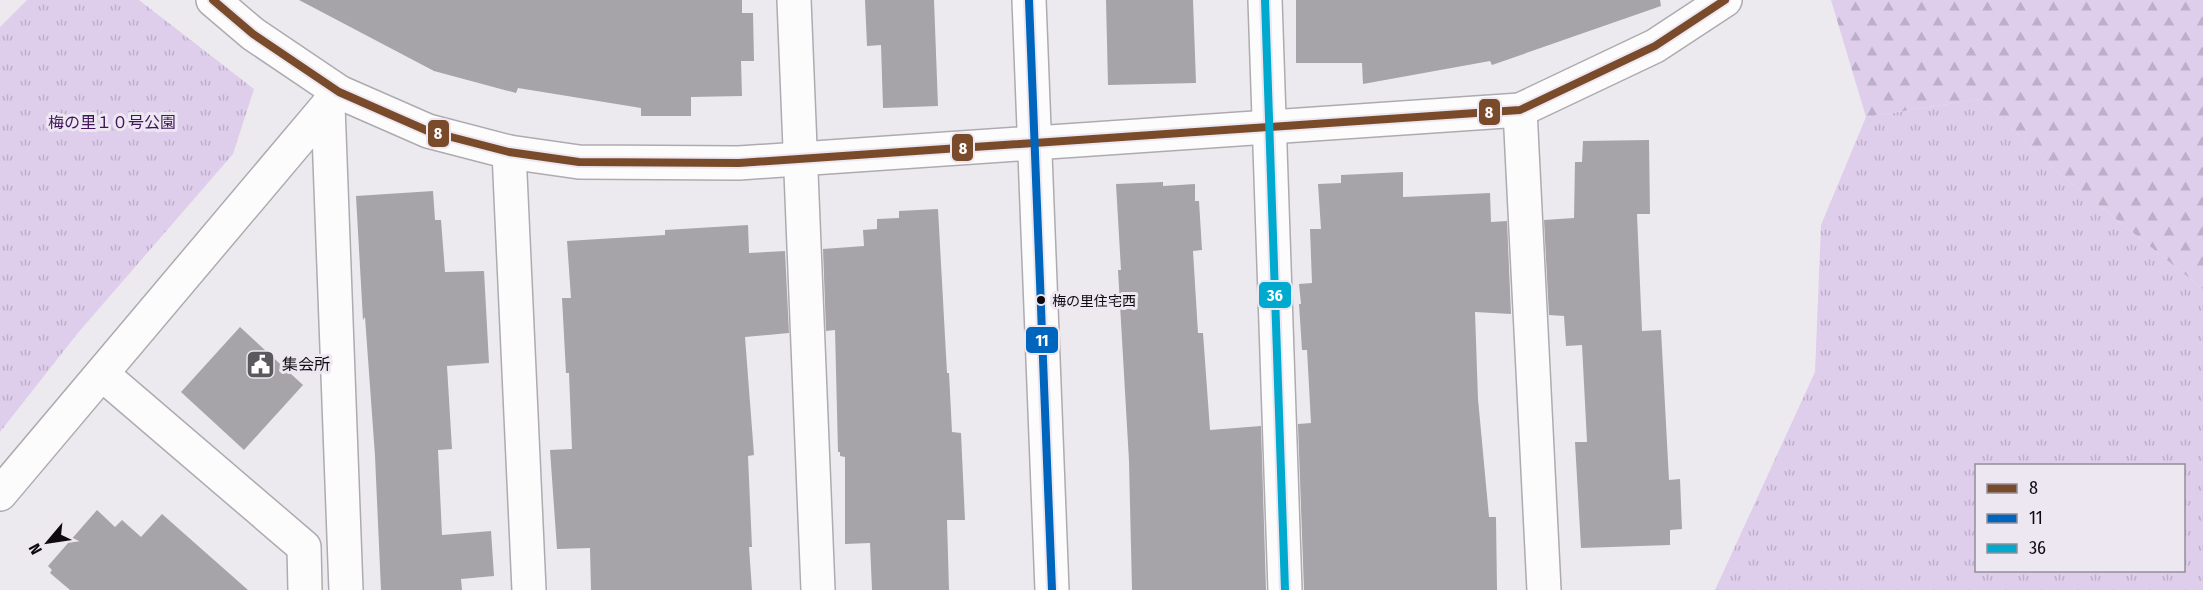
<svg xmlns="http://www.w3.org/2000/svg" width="2203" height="590" viewBox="0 0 2203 590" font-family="'Fira Sans Condensed','Noto Sans JP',sans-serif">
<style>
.grass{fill:url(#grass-tufts);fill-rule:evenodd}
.forest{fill:url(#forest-firs)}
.building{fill:#a6a4a8}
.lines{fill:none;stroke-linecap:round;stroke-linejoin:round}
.pedestrian-casing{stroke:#aeabb0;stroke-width:36}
.minor-casing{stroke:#aeabb0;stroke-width:36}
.tertiary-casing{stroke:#aeabb0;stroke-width:36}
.pedestrian{stroke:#fcfcfd;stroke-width:33}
.minor{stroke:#fcfcfd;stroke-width:33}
.tertiary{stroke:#fcfcfd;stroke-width:33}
.bus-1-casing{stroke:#ede7f2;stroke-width:12}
.bus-2-casing{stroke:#ede7f2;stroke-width:12}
.bus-3-casing{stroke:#ede7f2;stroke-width:12}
.bus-1{stroke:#7a4b2a;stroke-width:8}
.bus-2{stroke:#0065bd;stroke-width:8}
.bus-3{stroke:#00a9ce;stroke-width:8}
.bus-dot{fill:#0d0b0f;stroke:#ede7f2;stroke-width:2}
.labels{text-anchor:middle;stroke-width:6;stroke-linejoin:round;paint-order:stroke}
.bus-label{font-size:14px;fill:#0d0b0f;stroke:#ede7f2;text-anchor:start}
.park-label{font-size:16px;fill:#411559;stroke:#ede7f2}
.poi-label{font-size:16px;fill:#0d0b0f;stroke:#ede7f2;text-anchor:start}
.line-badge{stroke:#ede7f2;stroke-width:2}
.badge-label{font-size:16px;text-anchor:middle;font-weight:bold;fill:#fff}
</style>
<defs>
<pattern id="grass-tufts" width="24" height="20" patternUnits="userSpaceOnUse" patternTransform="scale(1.5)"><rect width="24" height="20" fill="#dfcdec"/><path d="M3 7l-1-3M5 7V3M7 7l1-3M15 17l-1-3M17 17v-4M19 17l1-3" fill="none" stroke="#beafc9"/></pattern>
<pattern id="forest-firs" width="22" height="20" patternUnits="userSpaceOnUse" patternTransform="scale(1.5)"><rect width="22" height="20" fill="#dfcdec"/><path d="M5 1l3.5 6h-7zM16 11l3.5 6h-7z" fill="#beafc9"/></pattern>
</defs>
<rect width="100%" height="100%" fill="#edeaef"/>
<!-- grass -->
<g class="grass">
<path d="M 27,0 L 139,0 L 254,89 L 233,154 L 77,334 L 0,432 L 0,27 Z"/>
<path d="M 1980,99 L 2060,174 L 2203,289 L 2203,590 L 1715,590 L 1815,372 L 1821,225 L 1866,117 ZM 1976,466 L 2184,466 L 2184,570 L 1976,570 Z"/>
</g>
<!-- forest -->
<path class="forest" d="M 1831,0 L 2203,0 L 2203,289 L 2060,174 L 1980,99 L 1866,117 Z"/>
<!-- building -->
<g class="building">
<path d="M 299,0 L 742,0 L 742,13 L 753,13 L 754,61 L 741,61 L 742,96 L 691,97 L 691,116 L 641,116 L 641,108 L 518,88 L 516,93 L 434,71 Z"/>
<path d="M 865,0 L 934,0 L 938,106 L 883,108 L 881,45 L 867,46 Z"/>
<path d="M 1106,0 L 1193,0 L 1196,83 L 1108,85 Z"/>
<path d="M 1296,0 L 1660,0 L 1661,6 L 1492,65 L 1490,61 L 1363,84 L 1362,63 L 1296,63 Z"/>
<path d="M 1649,140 L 1650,214 L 1637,214 L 1642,331 L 1661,330 L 1669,480 L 1680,479 L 1682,529 L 1670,530 L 1670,545 L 1581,548 L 1575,442 L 1587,442 L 1582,345 L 1566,346 L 1564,316 L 1549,315 L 1544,220 L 1574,218 L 1575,162 L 1582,162 L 1583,141 Z"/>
<path d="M 1403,172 L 1403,197 L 1490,193 L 1491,222 L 1507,221 L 1511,314 L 1475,312 L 1478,399 L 1489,517 L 1496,517 L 1497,590 L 1304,590 L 1298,424 L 1311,423 L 1307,350 L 1302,350 L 1299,304 L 1301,304 L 1299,284 L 1312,283 L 1310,229 L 1321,229 L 1318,184 L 1341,183 L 1341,175 Z"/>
<path d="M 1163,182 L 1163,186 L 1195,184 L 1195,201 L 1199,201 L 1202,250 L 1193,251 L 1198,333 L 1203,333 L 1210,430 L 1261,426 L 1266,590 L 1132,590 L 1129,461 L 1118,270 L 1121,270 L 1116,184 Z"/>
<path d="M 433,191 L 435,220 L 441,220 L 445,272 L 484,271 L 489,363 L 447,366 L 452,449 L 438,450 L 442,535 L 491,531 L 494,576 L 461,579 L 462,590 L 381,590 L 375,456 L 365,317 L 363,320 L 356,196 Z"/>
<path d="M 938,209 L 947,373 L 949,373 L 952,432 L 961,433 L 965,520 L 947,520 L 949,590 L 872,590 L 870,543 L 845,544 L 845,457 L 840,456 L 840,452 L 838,452 L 835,330 L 826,331 L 823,249 L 864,246 L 863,230 L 877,229 L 877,219 L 899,218 L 899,211 Z"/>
<path d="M 748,225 L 749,253 L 785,251 L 789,333 L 745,337 L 754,455 L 748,456 L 752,547 L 749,547 L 752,590 L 591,590 L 590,548 L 557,549 L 550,450 L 572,449 L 569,373 L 566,373 L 562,298 L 571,298 L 567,241 L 665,235 L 665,230 Z"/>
<path d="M 240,327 L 303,385 L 244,450 L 181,392 Z"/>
<path d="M 97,510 L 115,527 L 122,520 L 141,537 L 162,514 L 248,590 L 70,590 L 50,573 L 52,570 L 48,566 Z"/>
</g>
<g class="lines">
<defs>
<path id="pedestrian" d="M 328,106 L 346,590"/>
<g id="minor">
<path d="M 794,0 L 818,590"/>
<path d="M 1265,0 L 1285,590"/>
<path d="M 1520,110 L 1544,590"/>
<path d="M 509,152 L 529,590"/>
<path d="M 102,374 L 304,547 L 305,590"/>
</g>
<g id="tertiary">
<path d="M 213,0 L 253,34 L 339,92 L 428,131 L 509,152 L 579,162 L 739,163 L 1520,110 L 1655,46 L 1725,0"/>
<path d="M 1029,0 L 1052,590"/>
<path d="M 0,494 L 339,92"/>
</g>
</defs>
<!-- pedestrian casing -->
<use href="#pedestrian" class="pedestrian-casing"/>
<!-- minor casing -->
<use href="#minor" class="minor-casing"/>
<!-- tertiary casing -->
<use href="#tertiary" class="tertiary-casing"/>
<!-- pedestrian -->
<use href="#pedestrian" class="pedestrian"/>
<!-- minor -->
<use href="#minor" class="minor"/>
<!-- tertiary -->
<use href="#tertiary" class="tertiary"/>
<defs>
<path id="bus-1" d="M 213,0 L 253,34 L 339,92 L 428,131 L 509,152 L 579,162 L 739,163 L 1520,110 L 1655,46 L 1725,0"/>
<path id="bus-2" d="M 1029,0 L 1052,590"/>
<path id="bus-3" d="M 1265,0 L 1285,590"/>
</defs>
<!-- bus-1 casing -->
<use href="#bus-1" class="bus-1-casing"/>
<!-- bus-2 casing -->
<use href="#bus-2" class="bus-2-casing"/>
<!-- bus-3 casing -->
<use href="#bus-3" class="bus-3-casing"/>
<!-- bus-1 -->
<use href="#bus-1" class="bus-1"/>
<!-- bus-2 -->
<use href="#bus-2" class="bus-2"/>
<!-- bus-3 -->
<use href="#bus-3" class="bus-3"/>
</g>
<!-- icons -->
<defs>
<symbol id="civic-square" viewBox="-11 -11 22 22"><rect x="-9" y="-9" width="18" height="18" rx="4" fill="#5b595d" stroke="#ede7f2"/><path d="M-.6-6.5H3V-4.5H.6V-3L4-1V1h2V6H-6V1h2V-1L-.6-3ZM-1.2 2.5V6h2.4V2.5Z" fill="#fff"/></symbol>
</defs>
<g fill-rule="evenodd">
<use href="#civic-square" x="244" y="348" width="33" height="33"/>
</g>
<!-- markers -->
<circle class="bus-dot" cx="1041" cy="300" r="5"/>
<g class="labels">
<!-- bus labels -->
<g class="bus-label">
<text x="1052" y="306">梅の里住宅西</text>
</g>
<!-- park labels -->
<g class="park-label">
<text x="112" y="128">梅の里１０号公園</text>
</g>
<!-- poi labels -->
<g class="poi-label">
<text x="282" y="370">集会所</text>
</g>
</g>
<g class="line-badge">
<rect x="1478" y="98" width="23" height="28" rx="6" fill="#7a4b2a"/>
<rect x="427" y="119" width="23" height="29" rx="6" fill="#7a4b2a"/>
<rect x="951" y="133" width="23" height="29" rx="6" fill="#7a4b2a"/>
<rect x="1258" y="281" width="34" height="28" rx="6" fill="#00a9ce"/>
<rect x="1025" y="326" width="34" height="28" rx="6" fill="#0065bd"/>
</g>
<g class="badge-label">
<text x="1489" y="118">8</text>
<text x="438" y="139">8</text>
<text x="963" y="154">8</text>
<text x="1275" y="301">36</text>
<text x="1042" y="346">11</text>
</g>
<!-- legend -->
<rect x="1975" y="464" width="210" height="108" fill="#ede7f2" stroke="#938f97" stroke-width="1.5"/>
<rect x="1987" y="484" width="30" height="9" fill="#7a4b2a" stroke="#938f97" stroke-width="1.5"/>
<text x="2029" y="494" font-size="18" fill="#0d0b0f">8</text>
<rect x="1987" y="514" width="30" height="9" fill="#0065bd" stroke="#938f97" stroke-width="1.5"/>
<text x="2029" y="524" font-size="18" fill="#0d0b0f">11</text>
<rect x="1987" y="544" width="30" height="9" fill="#00a9ce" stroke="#938f97" stroke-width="1.5"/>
<text x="2029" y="554" font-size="18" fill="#0d0b0f">36</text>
<!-- north arrow -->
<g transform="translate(48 542) rotate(241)" stroke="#ede7f2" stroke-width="4.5" paint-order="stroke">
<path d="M0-4.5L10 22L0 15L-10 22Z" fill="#0d0b0f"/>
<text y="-9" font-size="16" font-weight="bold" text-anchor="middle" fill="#0d0b0f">N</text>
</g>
</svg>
